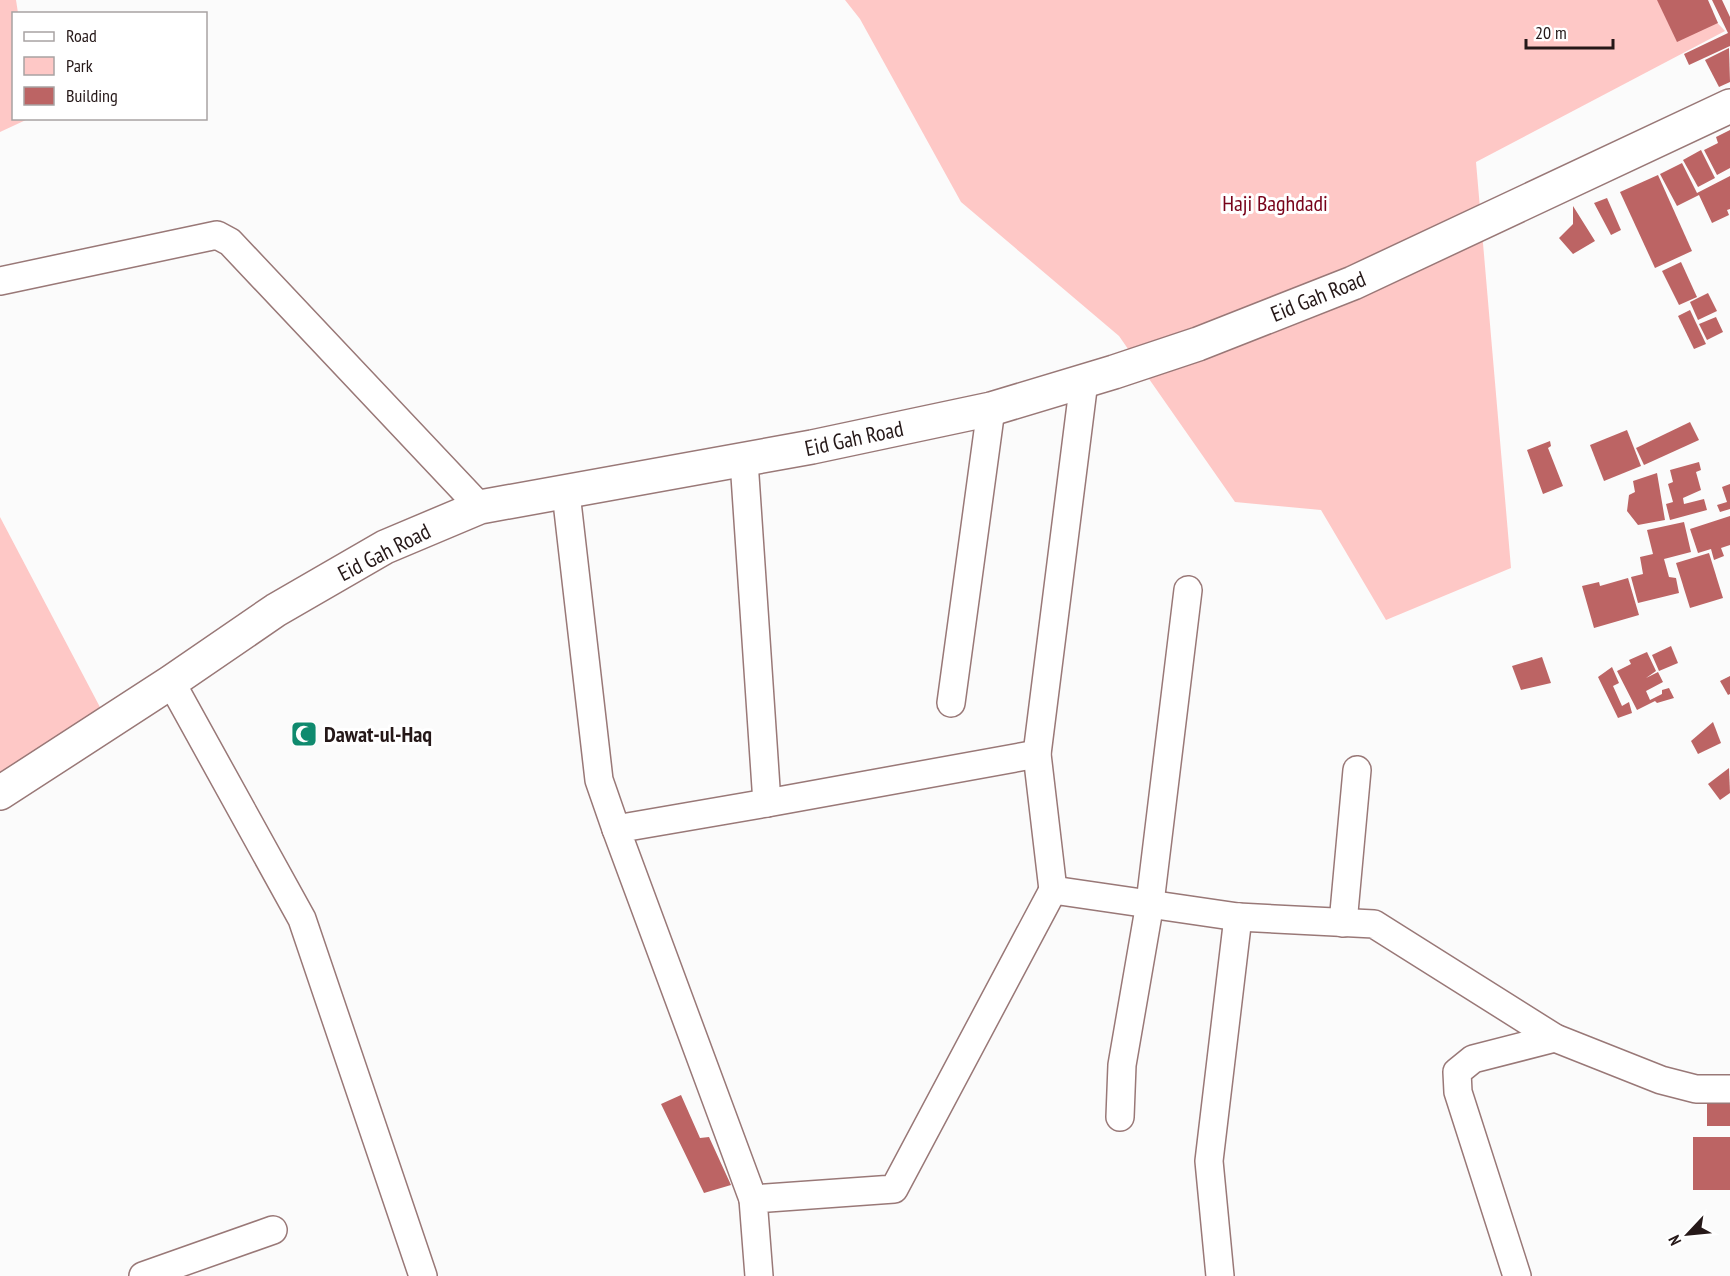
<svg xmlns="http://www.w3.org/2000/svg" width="1730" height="1276" viewBox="0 0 1730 1276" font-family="'PT Sans Narrow',sans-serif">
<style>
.green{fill:#fec8c6}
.building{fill:#bc6464}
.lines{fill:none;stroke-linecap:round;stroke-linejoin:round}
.minor-casing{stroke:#997877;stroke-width:30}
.secondary-casing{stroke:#997877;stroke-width:36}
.minor{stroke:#fff;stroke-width:27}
.secondary{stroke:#fff;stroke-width:33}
.labels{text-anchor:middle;stroke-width:6;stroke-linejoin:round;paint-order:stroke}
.park-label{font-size:22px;fill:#78031a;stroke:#fff}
.street-label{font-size:22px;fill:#251818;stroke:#fff}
.poi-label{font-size:22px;font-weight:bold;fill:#251818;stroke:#fff;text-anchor:start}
</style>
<rect width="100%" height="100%" fill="#fbfbfb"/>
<!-- green -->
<g class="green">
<path d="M 0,0 L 16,0 L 18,13 L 14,14 L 14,118 L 28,119 L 0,132 Z"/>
<path d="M 845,0 L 1696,0 L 1725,31 L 1476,162 L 1511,568 L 1386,620 L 1321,510 L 1235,502 L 1119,336 L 961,202 L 860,19 Z"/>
<path d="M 0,517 L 102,711 L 0,781 Z"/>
</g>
<!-- building -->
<g class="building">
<path d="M 1657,0 L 1708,0 L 1718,23 L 1677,42 Z"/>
<path d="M 1712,0 L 1722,0 L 1730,17 L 1730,46 L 1689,65 L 1684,54 L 1728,33 Z"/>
<path d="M 1729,48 L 1730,82 L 1719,87 L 1705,60 Z"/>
<path d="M 1730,130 L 1730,168 L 1717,175 L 1704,150 L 1718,143 L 1716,137 Z"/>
<path d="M 1701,150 L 1715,178 L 1698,187 L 1683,160 Z"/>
<path d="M 1682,163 L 1697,193 L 1730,176 L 1730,209 L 1727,210 L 1729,215 L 1712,223 L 1699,195 L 1677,206 L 1660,174 Z"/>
<path d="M 1658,175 L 1692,251 L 1655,268 L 1620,192 Z"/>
<path d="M 1607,198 L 1621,230 L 1611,235 L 1594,203 Z"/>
<path d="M 1573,206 L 1595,241 L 1573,254 L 1559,238 L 1573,224 Z"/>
<path d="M 1681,262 L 1697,297 L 1679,305 L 1662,271 Z"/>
<path d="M 1708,293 L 1717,311 L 1698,320 L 1690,302 Z"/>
<path d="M 1690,310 L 1706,344 L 1694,349 L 1678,316 Z"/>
<path d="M 1716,317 L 1723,332 L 1707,340 L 1699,324 Z"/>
<path d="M 1690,422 L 1699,440 L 1644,465 L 1636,448 Z"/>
<path d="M 1627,430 L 1641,466 L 1604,481 L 1590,445 Z"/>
<path d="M 1550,441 L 1551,446 L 1548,448 L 1563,486 L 1543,494 L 1527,450 Z"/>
<path d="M 1699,462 L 1701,470 L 1696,472 L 1701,490 L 1683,498 L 1684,504 L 1704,499 L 1707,510 L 1670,520 L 1666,504 L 1673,502 L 1668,484 L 1673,482 L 1670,470 Z"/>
<path d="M 1657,473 L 1665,520 L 1638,525 L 1627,511 L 1629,495 L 1635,492 L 1633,481 Z"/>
<path d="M 1730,484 L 1730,509 L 1720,512 L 1717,505 L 1727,502 L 1722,487 Z"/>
<path d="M 1730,516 L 1730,545 L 1721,548 L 1724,556 L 1714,560 L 1711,549 L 1698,553 L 1690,529 Z"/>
<path d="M 1684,522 L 1691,552 L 1664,559 L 1669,577 L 1676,578 L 1679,593 L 1638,603 L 1631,577 L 1643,574 L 1640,557 L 1653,554 L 1647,530 Z"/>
<path d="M 1709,553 L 1723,598 L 1690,608 L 1676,563 Z"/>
<path d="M 1628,578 L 1639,615 L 1594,628 L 1582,586 L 1599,582 L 1600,586 Z"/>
<path d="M 1671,646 L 1678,663 L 1659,671 L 1652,655 Z"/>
<path d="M 1647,652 L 1656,671 L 1646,678 L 1658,672 L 1663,682 L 1646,691 L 1650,700 L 1662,694 L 1662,690 L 1669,688 L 1674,698 L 1657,703 L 1655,701 L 1637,710 L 1617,671 L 1631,664 L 1629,660 Z"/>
<path d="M 1542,657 L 1551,683 L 1521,690 L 1512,666 Z"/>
<path d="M 1612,667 L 1619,683 L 1613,686 L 1622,706 L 1629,702 L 1632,713 L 1618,718 L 1598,677 Z"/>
<path d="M 1730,676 L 1730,694 L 1728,695 L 1720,681 Z"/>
<path d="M 1713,722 L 1721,743 L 1698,754 L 1691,741 Z"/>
<path d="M 1729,768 L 1730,793 L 1720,800 L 1708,784 Z"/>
<rect x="1707" y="1094" width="23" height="32"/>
<path d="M 681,1095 L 700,1138 L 709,1137 L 731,1185 L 704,1193 L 661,1104 Z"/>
<rect x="1693" y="1137" width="37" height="53"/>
</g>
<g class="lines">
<defs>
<g id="minor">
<path d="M 0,281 L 217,235 L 230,242 L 480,507"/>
<path d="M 744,461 L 767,803 L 616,829 L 753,1199"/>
<path d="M 566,493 L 599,780 L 616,829"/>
<path d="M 171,682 L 302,919 L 423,1276"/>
<path d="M 951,703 L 991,409"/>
<path d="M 767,803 L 1037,754"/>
<path d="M 1053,890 L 1037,754 L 1084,381"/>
<path d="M 1343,923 L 1357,770"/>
<path d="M 1120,1117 L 1122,1065 L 1150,903 L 1188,590"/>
<path d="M 143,1276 L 273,1230"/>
<path d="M 759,1276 L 753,1199 L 894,1189 L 1053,890 L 1238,917 L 1374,924 L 1555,1038 L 1661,1080 L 1696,1089 L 1730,1089"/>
<path d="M 1220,1276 L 1209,1161 L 1238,917"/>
<path d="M 1517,1276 L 1458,1092 L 1457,1072 L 1473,1059 L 1555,1038"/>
</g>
<path id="secondary" d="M 0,793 L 171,682 L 276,610 L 385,547 L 480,507 L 812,447 L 991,409 L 1114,372 L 1198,344 L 1353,283 L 1730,106"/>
</defs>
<!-- minor casing -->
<use href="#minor" class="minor-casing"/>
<!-- secondary casing -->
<use href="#secondary" class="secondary-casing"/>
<!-- minor -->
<use href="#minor" class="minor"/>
<!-- secondary -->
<use href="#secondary" class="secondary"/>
</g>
<!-- icons -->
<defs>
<symbol id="mosque-square" viewBox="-11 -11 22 22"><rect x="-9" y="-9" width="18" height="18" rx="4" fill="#0f8a6e" stroke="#fff"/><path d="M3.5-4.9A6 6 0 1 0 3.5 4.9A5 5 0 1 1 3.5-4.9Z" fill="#fff"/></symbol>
</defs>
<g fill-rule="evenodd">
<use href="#mosque-square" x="289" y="719" width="30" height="30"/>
</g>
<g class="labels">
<!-- park labels -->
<g class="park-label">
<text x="1275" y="211">Haji Baghdadi</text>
</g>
<!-- street labels -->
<g class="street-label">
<text transform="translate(1318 296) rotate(-22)" y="8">Eid Gah Road</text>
<text transform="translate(854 438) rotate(-12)" y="8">Eid Gah Road</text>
<text transform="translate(384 552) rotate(-27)" y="8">Eid Gah Road</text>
</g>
<!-- poi labels -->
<g class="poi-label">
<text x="324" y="742">Dawat-ul-Haq</text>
</g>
</g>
<!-- legend -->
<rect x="12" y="12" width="195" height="108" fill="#ffffff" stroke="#a8a3a3" stroke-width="1.5"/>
<rect x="24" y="32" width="30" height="9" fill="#ffffff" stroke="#a8a3a3" stroke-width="1.5"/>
<text x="66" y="42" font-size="18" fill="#251818">Road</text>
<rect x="24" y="57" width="30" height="18" fill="#fec8c6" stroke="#a8a3a3" stroke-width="1.5"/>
<text x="66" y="72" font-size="18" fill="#251818">Park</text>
<rect x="24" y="87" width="30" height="18" fill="#bc6464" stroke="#a8a3a3" stroke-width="1.5"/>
<text x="66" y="102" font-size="18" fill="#251818">Building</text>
<!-- north arrow -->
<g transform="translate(1688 1234) rotate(244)" stroke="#ffffff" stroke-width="4.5" paint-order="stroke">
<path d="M0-4.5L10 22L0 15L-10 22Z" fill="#251818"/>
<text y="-9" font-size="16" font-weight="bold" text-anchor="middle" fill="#251818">N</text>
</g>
<!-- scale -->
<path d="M1526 39v9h87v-9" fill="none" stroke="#251818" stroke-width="3"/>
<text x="1535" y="39" font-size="18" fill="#251818" stroke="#ffffff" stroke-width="4.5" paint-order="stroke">20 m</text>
</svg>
